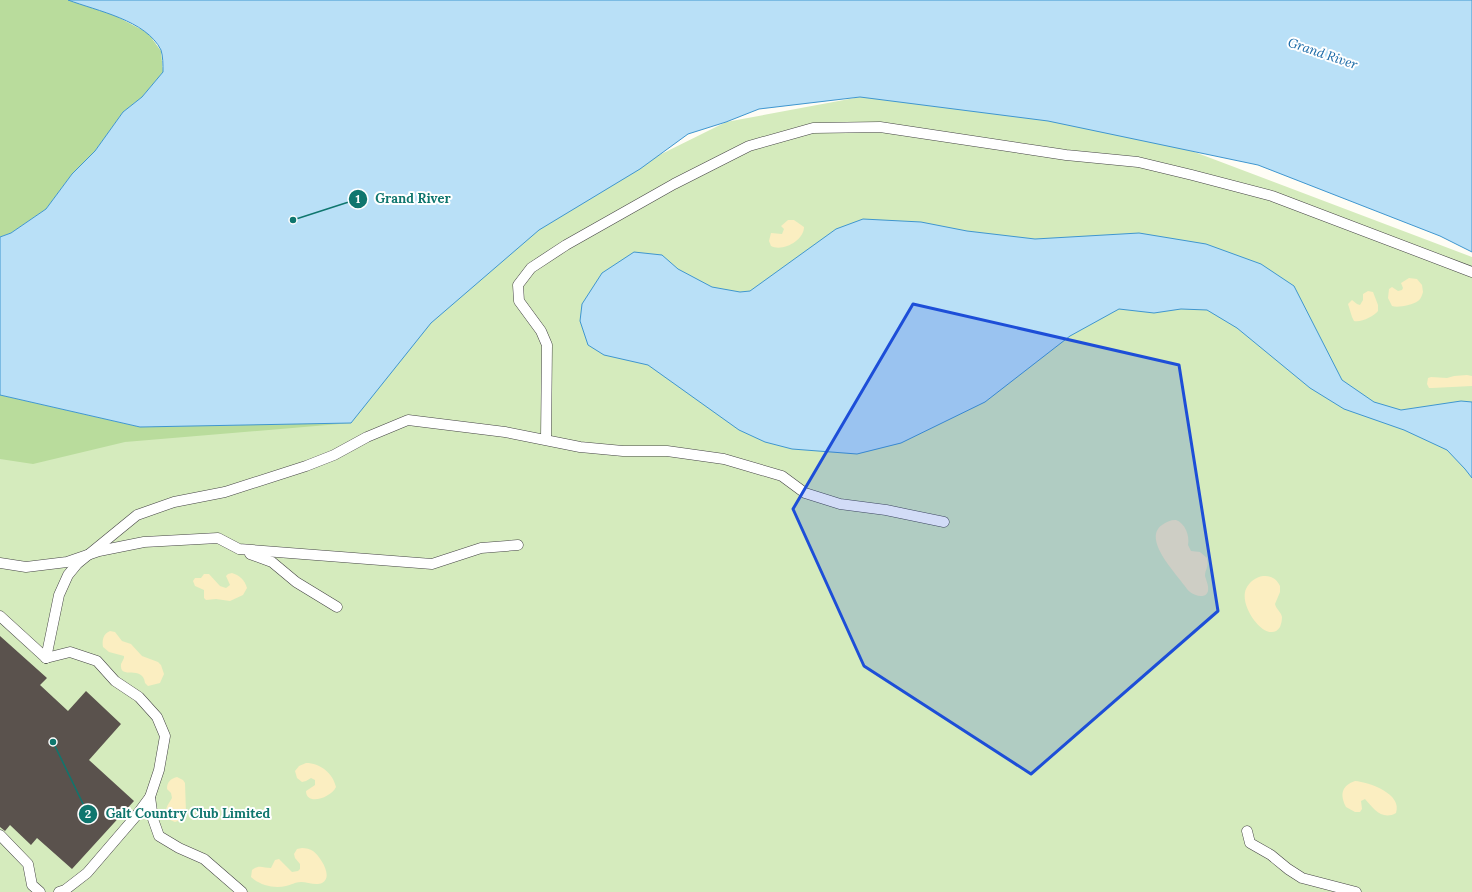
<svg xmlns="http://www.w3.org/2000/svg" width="1472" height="892" viewBox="0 0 1472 892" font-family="Lora,serif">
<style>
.green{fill:#d5ebbd}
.forest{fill:#b9dc9c}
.sand{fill:#fbeec1}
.water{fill:#b9e0f7;stroke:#3f96cf}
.building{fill:#5a524d}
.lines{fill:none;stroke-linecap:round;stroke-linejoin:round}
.lane-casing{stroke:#444;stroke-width:11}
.lane{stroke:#fff;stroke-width:10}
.marked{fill:#1d4ed8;fill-opacity:0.2;stroke:#1d4ed8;stroke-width:3;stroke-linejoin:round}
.labels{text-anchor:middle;stroke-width:4;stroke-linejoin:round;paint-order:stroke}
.water-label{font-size:13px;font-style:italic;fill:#1768a6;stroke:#fff}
.leader{fill:none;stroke:#0f766e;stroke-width:1.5}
.callout-dot{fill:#0f766e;stroke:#fff;stroke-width:1.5}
.mark-label{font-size:12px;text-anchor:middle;font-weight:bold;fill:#fff}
.callout-label{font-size:13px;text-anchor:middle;font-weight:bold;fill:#0f766e;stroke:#fff;stroke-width:4;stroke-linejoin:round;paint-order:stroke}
</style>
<rect width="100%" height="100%" fill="#fffdf5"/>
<!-- green -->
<path class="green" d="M 860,97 L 1078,108 L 1472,257 L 1472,892 L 0,892 L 0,434 L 125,442 L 502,233 L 726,122 Z"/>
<!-- forest -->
<g class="forest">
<path d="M 0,0 L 68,0 L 112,14 L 148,33 L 161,51 L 163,72 L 142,97 L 123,112 L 95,151 L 72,174 L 46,209 L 11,233 L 0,237 Z"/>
<path d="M 0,395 L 140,427 L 351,423 L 125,442 L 33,464 L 0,459 Z"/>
</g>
<!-- sand -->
<g class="sand">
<path d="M 788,220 L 794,220 L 804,227 C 804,241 782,252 771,246 L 769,241 L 771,233 L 782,234 L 784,229 L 781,226 Z"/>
<path d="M 1409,278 L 1417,279 L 1422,285 L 1423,292 C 1422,295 1421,299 1418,301 C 1412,305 1398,308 1392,306 L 1388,298 L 1389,289 L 1392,287 L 1398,291 L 1402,290 L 1403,288 L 1401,283 Z"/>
<path d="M 1368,291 L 1373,292 L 1378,305 L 1378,311 C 1374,316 1361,323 1354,321 L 1352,317 L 1348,304 L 1352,300 L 1357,304 L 1360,305 L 1363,300 L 1363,294 Z"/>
<path d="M 1467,375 L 1472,376 L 1472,386 L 1432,388 L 1429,388 L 1427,384 L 1428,378 L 1431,377 L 1447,378 L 1454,376 Z"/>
<path d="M 1176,520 C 1185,523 1190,536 1188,545 L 1191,551 L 1200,552 L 1207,558 C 1209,568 1205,569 1205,576 C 1206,580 1209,586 1208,591 C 1206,599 1195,596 1190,592 C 1187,590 1186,587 1184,585 C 1176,573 1142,539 1162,525 C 1166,522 1170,520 1176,520 Z"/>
<path d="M 232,573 C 239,575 245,580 247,588 L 243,595 L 230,601 L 216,599 L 206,600 L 204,598 L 204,590 L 195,586 L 193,581 L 195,578 L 201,578 L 204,574 L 209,574 L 220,586 L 226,588 L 230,585 L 226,576 L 228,574 Z"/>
<path d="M 1263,576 C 1271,576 1276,578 1280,586 L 1280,592 L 1275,604 C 1276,609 1281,612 1282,617 C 1282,621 1281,624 1280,627 C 1268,646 1238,607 1246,589 C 1249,582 1256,577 1263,576 Z"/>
<path d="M 110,631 L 115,632 L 122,641 L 131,644 L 142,656 L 158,662 L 161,665 L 164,674 L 160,683 L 148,686 L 145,683 C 143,664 119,681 121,664 L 124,658 L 124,656 L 109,652 L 103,647 C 102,640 103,634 110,631 Z"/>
<path d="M 306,763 C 320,763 333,773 336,787 C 331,798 306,806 306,791 L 315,785 L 315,780 L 311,778 L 306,781 L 302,782 L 297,778 L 295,771 L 299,766 Z"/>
<path d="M 177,777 L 183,780 L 185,783 L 186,812 L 183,819 L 175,822 L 168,819 C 163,810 168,805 172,798 L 171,793 L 167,789 C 167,782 170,779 177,777 Z"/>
<path d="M 1355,781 C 1369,782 1403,794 1396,813 C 1382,821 1373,808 1365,799 L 1361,801 L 1362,809 L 1360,812 L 1355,812 L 1346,807 C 1340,795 1341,786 1355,781 Z"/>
<path d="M 302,848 C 306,848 310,849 313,851 C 320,856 334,877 322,883 C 316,886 307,882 301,882 C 295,882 291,885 286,886 C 274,889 259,885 251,877 L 252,870 C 259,864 263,868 271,868 L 275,860 L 279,859 L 292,872 L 298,871 L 300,869 L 300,864 L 295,858 L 294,854 L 297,849 Z"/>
</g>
<!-- water -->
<g class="water">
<path d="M 68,0 L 1472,0 L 1472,252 L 1440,236 L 1258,165 L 1048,121 L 860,97 L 759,109 L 726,122 L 688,134 L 640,169 L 539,230 L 431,323 L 351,423 L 140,427 L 0,395 L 0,237 L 11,233 L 46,209 L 72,174 L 95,151 L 123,112 L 142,97 L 163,72 C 163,65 163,56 161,50 C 146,20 97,11 68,0 Z"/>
<path d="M 863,219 L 921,222 L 967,231 L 1035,239 L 1139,233 L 1206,244 L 1261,264 L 1294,286 L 1342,380 L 1374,402 L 1401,410 L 1461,401 L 1472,402 L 1472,478 L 1465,469 L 1447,450 L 1404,430 L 1344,409 L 1310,388 L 1237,328 L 1207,310 L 1181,309 L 1154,313 L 1119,309 L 1070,336 L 985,402 L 901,443 L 857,454 L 792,449 L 765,442 L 739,430 L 648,365 L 604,355 L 588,345 L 580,321 L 582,304 L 602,273 L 634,252 L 662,255 L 678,269 L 712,287 L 740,292 L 750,291 L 836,229 Z"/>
</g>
<!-- building -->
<path class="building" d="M 0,636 L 47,678 L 40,685 L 68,711 L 86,691 L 121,724 L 89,760 L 134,801 L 72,869 L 37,838 L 31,845 L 10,825 L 5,831 L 0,827 Z"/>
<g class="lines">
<defs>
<g id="lane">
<path d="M 546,439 L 547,345 L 541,331 L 519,301 L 518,285 L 531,268 L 566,245 L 674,184 L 749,146 L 813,128 L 880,127 L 1066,155 L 1138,162 L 1192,175 L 1272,196 L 1472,272"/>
<path d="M 250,554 L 272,562 L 296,582 L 337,607"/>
<path d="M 0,563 L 26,567 L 67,562 L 99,551 L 144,542 L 218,538 L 239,549 L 432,564 L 481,548 L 518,545"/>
<path d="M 0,616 L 46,658"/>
<path d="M 46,658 L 59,595 L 68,575 L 77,564 L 137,515 L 174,502 L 225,492 L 306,466 L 334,455 L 367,437 L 408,420 L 505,432 L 580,447 L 623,451 L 667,451 L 724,459 L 782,476 L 805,493 L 840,504 L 886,510 L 944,522"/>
<path d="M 46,658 L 70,652 L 97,661 L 115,681 L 139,697 L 157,717 L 165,736 L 159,770 L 150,797 L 136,816 L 87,873 L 65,890 L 59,892"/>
<path d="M 150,797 L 153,819 L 159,836 L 179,848 L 204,859 L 242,892"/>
<path d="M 1247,831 L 1250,843 L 1271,855 L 1288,869 L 1302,878 L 1356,892"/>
<path d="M 0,835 L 28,864 L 32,885 L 40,892"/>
</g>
</defs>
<!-- lane casing -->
<use href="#lane" class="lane-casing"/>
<!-- lane -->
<use href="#lane" class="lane"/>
</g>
<!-- marked area -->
<path class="marked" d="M 913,304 L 1179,365 L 1218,611 L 1031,774 L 864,666 L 793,509 Z"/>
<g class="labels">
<!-- water labels -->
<g class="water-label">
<text transform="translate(1323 53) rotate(19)" y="5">Grand River</text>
</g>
</g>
<!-- callouts -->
<path class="leader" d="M293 220L358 199M53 742L88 814"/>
<g class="callout-dot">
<circle cx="293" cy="220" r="4"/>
<circle cx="53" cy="742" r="4"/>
<circle cx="358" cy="199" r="10"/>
<circle cx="88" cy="814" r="10"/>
</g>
<g class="mark-label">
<text x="358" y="203">1</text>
<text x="88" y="818">2</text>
</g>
<g class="callout-label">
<text x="413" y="203">Grand River</text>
<text x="188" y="818">Galt Country Club Limited</text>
</g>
</svg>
